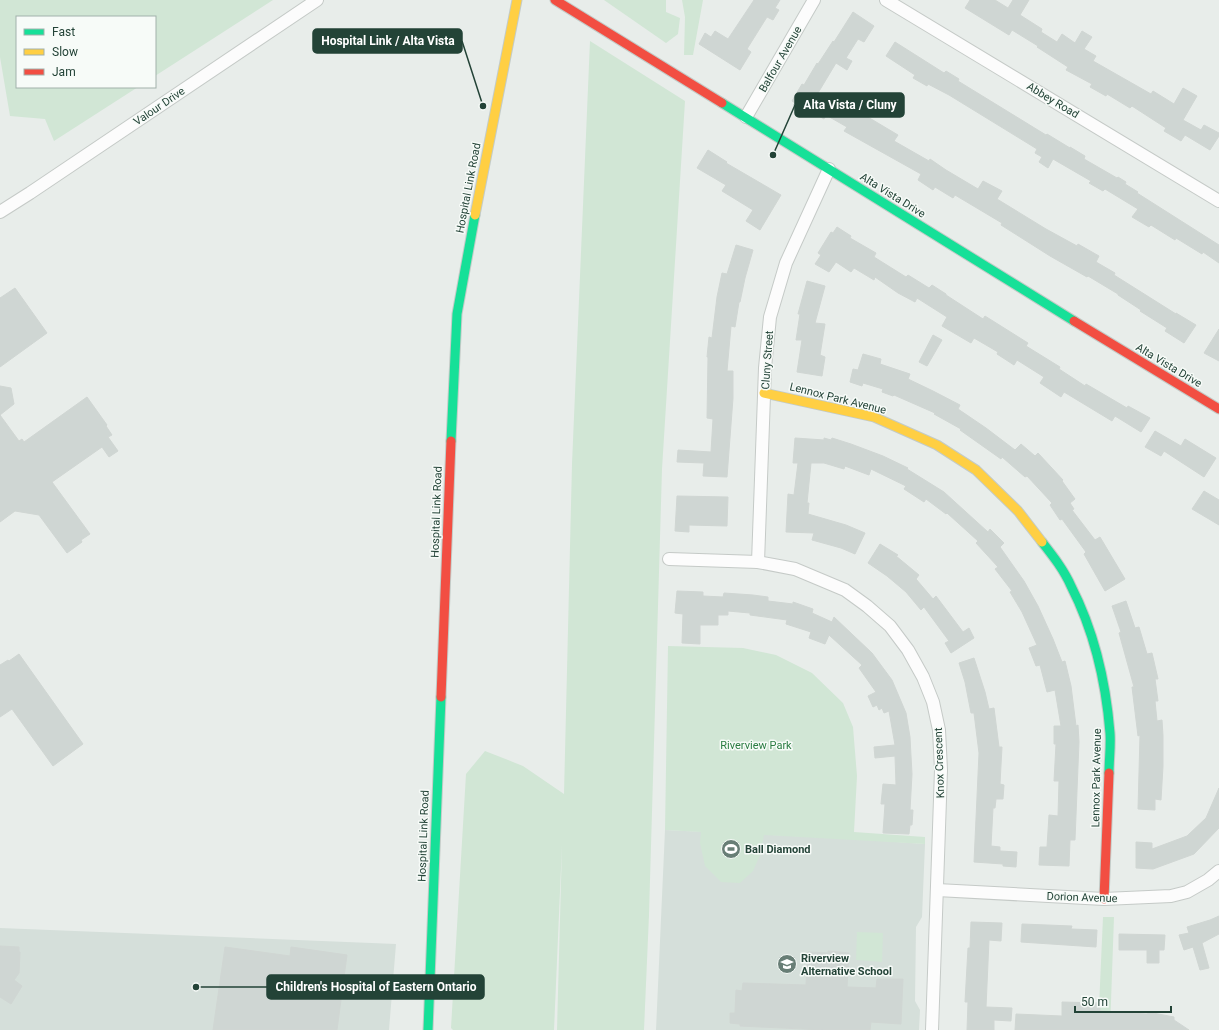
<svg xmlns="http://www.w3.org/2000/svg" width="1219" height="1030" viewBox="0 0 1219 1030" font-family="Roboto,sans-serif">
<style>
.built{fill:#d5dfda}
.green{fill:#d1e6d5}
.building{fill:#cfd6d3;stroke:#d0d6d3}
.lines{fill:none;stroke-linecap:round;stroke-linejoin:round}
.street-casing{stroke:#c5cac7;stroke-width:14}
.fast-casing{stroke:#c3cbc7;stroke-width:11}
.slow-casing{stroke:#c3cbc7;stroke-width:11}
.jam-casing{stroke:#c3cbc7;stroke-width:11}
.street{stroke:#fcfcfc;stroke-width:12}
.fast{stroke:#16e098;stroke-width:9}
.slow{stroke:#ffcf43;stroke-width:9}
.jam{stroke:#f24e42;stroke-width:9}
.labels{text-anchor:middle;stroke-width:3;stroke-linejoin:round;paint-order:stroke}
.street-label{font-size:11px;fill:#234337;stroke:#f7fbf8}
.park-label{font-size:11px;fill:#2b7c42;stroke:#f7fbf8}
.poi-label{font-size:11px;font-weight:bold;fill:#234337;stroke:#f7fbf8;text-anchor:start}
.leader{fill:none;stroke:#234337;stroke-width:1.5}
.callout-dot{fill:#234337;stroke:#f7fbf8;stroke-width:1.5}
.callout{fill:#234337;stroke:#234337;stroke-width:1.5}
.callout-label{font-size:12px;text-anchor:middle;font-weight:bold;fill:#fff}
</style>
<rect width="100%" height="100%" fill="#e8edea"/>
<!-- built -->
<g class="built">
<path d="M 665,830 L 854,839 L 925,844 L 922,917 L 916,927 L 915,1001 L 920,1010 L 919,1030 L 656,1030 Z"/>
<path d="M 0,928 L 396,944 L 389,1030 L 0,1030 Z"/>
</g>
<!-- green -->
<g class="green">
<path d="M 0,0 L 273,0 L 155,76 L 155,17 L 17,17 L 17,87 L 138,87 L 54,141 L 45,119 L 10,116 L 0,57 Z"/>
<path d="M 604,0 L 666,0 L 666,12 L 680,18 L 678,34 L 666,43 Z"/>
<path d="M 682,0 L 703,0 L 693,55 L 684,55 L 685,17 Z"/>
<path d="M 590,41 L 685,101 L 662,469 L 649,915 L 644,1030 L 557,1030 L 562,845 L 554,1030 L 453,1030 L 451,1028 L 466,774 L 485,751 L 523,766 L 564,794 L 572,464 Z"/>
<path d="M 668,646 L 743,648 L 776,655 L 812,673 L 843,703 L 853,727 L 857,776 L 854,832 L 925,837 L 925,844 L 764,835 L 760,855 L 753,871 L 740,883 L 721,882 L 705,866 L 700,843 L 701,832 L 665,830 Z"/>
<path d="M 1103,917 L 1114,917 L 1110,1030 L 1098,1030 Z"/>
<path d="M 857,932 L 883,933 L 882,962 L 856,960 Z"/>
</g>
<!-- building -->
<g class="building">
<path d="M 754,0 L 780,0 L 775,8 L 779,10 L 773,20 L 767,17 L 747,49 L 751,52 L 740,70 L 699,44 L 705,33 L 711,37 L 715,31 L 728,39 Z"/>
<path d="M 970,0 L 995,0 L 1008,8 L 1013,0 L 1029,0 L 1020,15 L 1042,29 L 1041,32 L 1057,42 L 1062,34 L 1075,43 L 1082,31 L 1092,37 L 1084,49 L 1096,56 L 1093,61 L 1151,94 L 1153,91 L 1174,104 L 1183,88 L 1197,96 L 1183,120 L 1201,130 L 1204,125 L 1219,133 L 1219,136 L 1210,150 L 1185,135 L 1181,141 L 1164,131 L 1166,128 L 1132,106 L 1130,108 L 1107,94 L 1106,96 L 1090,87 L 1092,84 L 1066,70 L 1068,67 L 1037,47 L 1038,46 L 1012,30 L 1009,35 L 965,8 Z"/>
<path d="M 853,12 L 874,26 L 864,42 L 858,39 L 846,58 L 852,61 L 847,70 L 836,63 L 818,93 L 848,111 L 851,107 L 898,135 L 894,141 L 929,161 L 930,159 L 946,170 L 978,189 L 983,181 L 1002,191 L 997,199 L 1046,229 L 1077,246 L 1078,244 L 1099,256 L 1096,262 L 1115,273 L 1114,275 L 1176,314 L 1176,313 L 1196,325 L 1184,343 L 1165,331 L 1167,328 L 1140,311 L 1141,310 L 1118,295 L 1118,294 L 1088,276 L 1087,277 L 1050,256 L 1001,225 L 1002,223 L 955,195 L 953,198 L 935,187 L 933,190 L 918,180 L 921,174 L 844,131 L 847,127 L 826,115 L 824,119 L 808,110 L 806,113 L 793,105 L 795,103 L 792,101 L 802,84 L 804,85 L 817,63 L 818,64 L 833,41 L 834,42 Z"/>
<path d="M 895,42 L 944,73 L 946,71 L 959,79 L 958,81 L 1046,135 L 1047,134 L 1070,148 L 1070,147 L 1085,156 L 1084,159 L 1117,178 L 1118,177 L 1126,182 L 1125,184 L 1138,192 L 1137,193 L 1219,245 L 1219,263 L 1203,252 L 1202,254 L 1176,238 L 1175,240 L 1151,225 L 1149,227 L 1132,217 L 1138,209 L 1105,189 L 1103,191 L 1089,183 L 1091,181 L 1053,159 L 1048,168 L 1039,162 L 1042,157 L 1035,153 L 1037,149 L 949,95 L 928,84 L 927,86 L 913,78 L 915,75 L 886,56 Z"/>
<path d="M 708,150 L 727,162 L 726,163 L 781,195 L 760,230 L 746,221 L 753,210 L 722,191 L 726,185 L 697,168 Z"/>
<path d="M 837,227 L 851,236 L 850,238 L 876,253 L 874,257 L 906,277 L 908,275 L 929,288 L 932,285 L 946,294 L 946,295 L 983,319 L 985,316 L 1028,343 L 1026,346 L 1060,367 L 1059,369 L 1082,384 L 1085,386 L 1086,384 L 1127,408 L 1128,406 L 1150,418 L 1141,432 L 1115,416 L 1112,421 L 1064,392 L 1061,397 L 1040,383 L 1044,377 L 1017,360 L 1014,365 L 997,354 L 998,352 L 974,338 L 971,343 L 942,326 L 947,317 L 917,298 L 915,302 L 898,293 L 875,277 L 874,280 L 854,268 L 851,272 L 836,262 L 829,272 L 815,264 L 821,255 L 818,253 L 831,232 L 833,233 Z"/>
<path d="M 736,245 L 753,250 L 745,278 L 740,302 L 739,302 L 735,327 L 731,326 L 727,371 L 733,371 L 733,398 L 727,477 L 703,476 L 704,463 L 677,462 L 678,450 L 711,452 L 713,419 L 707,418 L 708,357 L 707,357 L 709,337 L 712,338 L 717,297 L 722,273 L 727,274 Z"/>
<path d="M 807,281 L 825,286 L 815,323 L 825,324 L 820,355 L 825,357 L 822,376 L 797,372 L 802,340 L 796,340 L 800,314 L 798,314 Z"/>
<path d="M 15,288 L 47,333 L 0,367 L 0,298 Z"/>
<path d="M 1219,329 L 1219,361 L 1204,353 Z"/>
<path d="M 933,335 L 942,340 L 927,366 L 919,362 Z"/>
<path d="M 863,354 L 881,359 L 880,364 L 910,374 L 908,379 L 933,391 L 960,405 L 958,409 L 986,428 L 1015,450 L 1021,444 L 1035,456 L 1038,453 L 1063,480 L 1062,481 L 1075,499 L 1070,503 L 1074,509 L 1072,510 L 1095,540 L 1100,537 L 1125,579 L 1105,591 L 1084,554 L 1086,552 L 1062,519 L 1060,520 L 1050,505 L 1052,503 L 1027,476 L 1025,477 L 1002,457 L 1001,459 L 960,430 L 961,429 L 934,414 L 935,413 L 894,395 L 893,396 L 882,392 L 883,389 L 863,383 L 862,386 L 850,382 L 853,369 L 858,370 Z"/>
<path d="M 0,386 L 11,388 L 14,404 L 0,415 L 19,441 L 22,439 L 24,442 L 87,397 L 107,425 L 106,426 L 112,435 L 108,437 L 118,451 L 109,457 L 102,447 L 52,482 L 90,534 L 81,540 L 82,542 L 67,553 L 39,515 L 15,511 L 0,522 Z"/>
<path d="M 1155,431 L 1181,446 L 1185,439 L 1216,458 L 1204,477 L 1164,451 L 1161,456 L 1145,447 Z"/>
<path d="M 795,438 L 824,440 L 824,438 L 831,440 L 832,438 L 851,444 L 883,456 L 908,468 L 907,469 L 944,492 L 988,532 L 990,529 L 1004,543 L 1000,547 L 1024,581 L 1038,606 L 1053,639 L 1062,662 L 1065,661 L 1071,686 L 1076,726 L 1078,725 L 1079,742 L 1075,840 L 1070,840 L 1069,866 L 1039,865 L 1040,847 L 1047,847 L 1049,815 L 1058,816 L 1059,781 L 1054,781 L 1056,744 L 1054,744 L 1054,726 L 1061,726 L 1055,690 L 1047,692 L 1040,665 L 1036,666 L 1029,648 L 1037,645 L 1022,612 L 1010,592 L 1012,591 L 995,569 L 998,567 L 976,543 L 978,541 L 947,513 L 946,514 L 926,499 L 924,502 L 904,489 L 906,486 L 871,469 L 869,475 L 845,466 L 844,469 L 824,463 L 811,463 L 807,503 L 809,503 L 808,514 L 846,525 L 865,533 L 855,554 L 841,548 L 812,540 L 814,533 L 786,532 L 788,494 L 794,495 L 798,463 L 793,463 Z"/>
<path d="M 1204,491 L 1219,500 L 1219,525 L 1192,509 Z"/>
<path d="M 677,496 L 728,497 L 727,526 L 689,525 L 689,532 L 675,531 Z"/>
<path d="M 880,544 L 898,555 L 896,556 L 919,575 L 916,579 L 933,599 L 936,596 L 963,632 L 969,628 L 974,638 L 951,653 L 945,643 L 949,641 L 924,607 L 921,610 L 906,592 L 887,576 L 868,563 Z"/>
<path d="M 677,591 L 703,592 L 703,596 L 723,597 L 724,593 L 753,595 L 768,597 L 768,601 L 793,604 L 793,602 L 813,609 L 812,613 L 832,622 L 834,617 L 872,653 L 892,680 L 906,713 L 910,737 L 912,774 L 910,810 L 913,810 L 912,825 L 910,825 L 909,834 L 883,833 L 885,804 L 881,804 L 883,784 L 896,785 L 895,756 L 875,758 L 874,747 L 895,745 L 889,711 L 884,713 L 882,708 L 879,710 L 877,705 L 873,707 L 868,696 L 876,692 L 859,668 L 862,665 L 829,635 L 825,644 L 809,638 L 811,632 L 786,624 L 787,620 L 750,615 L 750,613 L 728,611 L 728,615 L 718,615 L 718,625 L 700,625 L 700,644 L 682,643 L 683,614 L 675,613 Z"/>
<path d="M 1126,601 L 1135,628 L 1139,627 L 1147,654 L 1152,653 L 1158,679 L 1155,679 L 1158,701 L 1155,701 L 1157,721 L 1162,720 L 1163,736 L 1163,766 L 1161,800 L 1155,799 L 1155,810 L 1138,809 L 1140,735 L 1138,736 L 1132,687 L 1134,687 L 1119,633 L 1121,632 L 1112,606 Z"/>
<path d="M 19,654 L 83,744 L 53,766 L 12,709 L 0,717 L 0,665 L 8,660 L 9,661 Z"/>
<path d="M 974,658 L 985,692 L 989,709 L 994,708 L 999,747 L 1002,747 L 1000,784 L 1004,785 L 1003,799 L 996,799 L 995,808 L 993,808 L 991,846 L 1000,847 L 1000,851 L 1017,852 L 1016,867 L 1003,866 L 1003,864 L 974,862 L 979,753 L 974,713 L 971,713 L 965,682 L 959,663 Z"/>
<path d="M 1219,788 L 1219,828 L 1194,854 L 1153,869 L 1136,868 L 1136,842 L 1152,843 L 1152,849 L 1187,836 L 1206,818 Z"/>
<path d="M 1219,916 L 1219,934 L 1202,943 L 1209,968 L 1200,970 L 1193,947 L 1184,950 L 1179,935 L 1189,933 L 1187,927 L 1210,920 Z"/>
<path d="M 971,922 L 1002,923 L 1001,941 L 989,940 L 986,1007 L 1012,1008 L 1011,1021 L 994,1020 L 994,1030 L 967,1030 L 968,1002 L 965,1002 L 968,948 L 970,948 Z"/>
<path d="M 1022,924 L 1072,926 L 1071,929 L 1097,930 L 1096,947 L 1021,942 Z"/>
<path d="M 1119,934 L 1165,935 L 1164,950 L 1159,950 L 1159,963 L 1147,963 L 1147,950 L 1119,950 Z"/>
<path d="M 0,946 L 19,947 L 19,952 L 20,952 L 19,973 L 14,980 L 22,986 L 11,1004 L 0,997 Z"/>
<path d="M 225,947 L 290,956 L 291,947 L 347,955 L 337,1030 L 213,1030 Z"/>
<path d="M 828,951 L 849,953 L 847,987 L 876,988 L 877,979 L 903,979 L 901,1024 L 871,1022 L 870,1030 L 823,1030 L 740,1026 L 740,1024 L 730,1023 L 730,1013 L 735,1013 L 736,990 L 742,991 L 743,983 L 806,985 L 808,952 L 828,953 Z"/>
<path d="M 1062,1002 L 1100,1003 L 1100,1011 L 1147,1014 L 1148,1012 L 1174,1017 L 1174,1020 L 1189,1030 L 1015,1030 L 1016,1014 L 1062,1016 Z"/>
</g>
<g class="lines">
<defs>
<g id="street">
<path d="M 886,0 L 1219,201"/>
<path d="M 746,117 L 814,0"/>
<path d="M 0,212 L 30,193 L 317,0"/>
<path d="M 669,559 L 758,562 L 795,569 L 845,590 L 867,606 L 890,626 L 908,650 L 923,677 L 933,702 L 939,730 L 941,770 L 932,1030"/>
<path d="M 758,562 L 765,368 L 770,317 L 786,263 L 829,169"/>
<path d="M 937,890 L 1104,899 L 1171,896 L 1187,892 L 1208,880 L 1219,871"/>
</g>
<g id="fast">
<path d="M 722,103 L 1074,321"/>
<path d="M 451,441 L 457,314 L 475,215"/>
<path d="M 1042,542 C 1053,556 1064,570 1071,586 C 1094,631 1106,683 1110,733 C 1111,746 1109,760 1109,773"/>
<path d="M 428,1030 L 441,697"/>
</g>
<g id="slow">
<path d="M 475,215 L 517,0"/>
<path d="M 764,393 L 874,417 L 937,445 L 976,470 L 1018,511 L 1042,542"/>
</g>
<g id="jam">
<path d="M 555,0 L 722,103"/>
<path d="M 1074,321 L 1219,409"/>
<path d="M 441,697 L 451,441"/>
<path d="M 1104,899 L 1109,773"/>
</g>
</defs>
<!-- street casing -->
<use href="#street" class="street-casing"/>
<!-- fast casing -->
<use href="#fast" class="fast-casing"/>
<!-- slow casing -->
<use href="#slow" class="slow-casing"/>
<!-- jam casing -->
<use href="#jam" class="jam-casing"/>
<!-- street -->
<use href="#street" class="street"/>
<!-- fast -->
<use href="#fast" class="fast"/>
<!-- slow -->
<use href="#slow" class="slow"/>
<!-- jam -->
<use href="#jam" class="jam"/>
</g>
<!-- icons -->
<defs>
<symbol id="stadium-disc" viewBox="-11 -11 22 22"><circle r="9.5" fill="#687e76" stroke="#f7fbf8"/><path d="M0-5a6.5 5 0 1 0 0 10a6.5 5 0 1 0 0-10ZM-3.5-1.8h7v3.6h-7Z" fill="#fff"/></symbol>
<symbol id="school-disc" viewBox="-11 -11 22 22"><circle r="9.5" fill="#687e76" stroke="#f7fbf8"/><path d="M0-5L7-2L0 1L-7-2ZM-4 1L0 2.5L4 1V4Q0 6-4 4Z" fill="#fff"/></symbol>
</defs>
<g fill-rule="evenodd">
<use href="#stadium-disc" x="720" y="838" width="22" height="22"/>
<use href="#school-disc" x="776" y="953" width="22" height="22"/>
</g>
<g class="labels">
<!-- street labels -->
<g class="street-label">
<text transform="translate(780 59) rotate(-60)" y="4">Balfour Avenue</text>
<text transform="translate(1053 100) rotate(31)" y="4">Abbey Road</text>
<text transform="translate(159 106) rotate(-34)" y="4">Valour Drive</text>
<text transform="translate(468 188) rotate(-79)" y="4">Hospital Link Road</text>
<text transform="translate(893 195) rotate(32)" y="4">Alta Vista Drive</text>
<text transform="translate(767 360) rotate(-86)" y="4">Cluny Street</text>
<text transform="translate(1169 365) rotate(31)" y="4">Alta Vista Drive</text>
<text transform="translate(838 398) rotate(14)" y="4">Lennox Park Avenue</text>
<text transform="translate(436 512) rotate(-88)" y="4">Hospital Link Road</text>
<text transform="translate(939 763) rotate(-92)" y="4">Knox Crescent</text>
<text transform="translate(1096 778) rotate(-89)" y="4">Lennox Park Avenue</text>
<text transform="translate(423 836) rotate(-88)" y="4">Hospital Link Road</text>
<text transform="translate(1082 897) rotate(2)" y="4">Dorion Avenue</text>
</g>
<!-- park labels -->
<g class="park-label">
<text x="756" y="749">Riverview Park</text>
</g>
<!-- poi labels -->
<g class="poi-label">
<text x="745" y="853">Ball Diamond</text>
<text x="801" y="962">Riverview<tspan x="801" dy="13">Alternative School</tspan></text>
</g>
</g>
<!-- callouts -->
<path class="leader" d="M483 106L462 41M773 155L795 105M196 987L267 987"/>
<g class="callout-dot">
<circle cx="483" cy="106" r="4"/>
<circle cx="773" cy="155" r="4"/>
<circle cx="196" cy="987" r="4"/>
</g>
<g class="callout">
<rect x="313" y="29" width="149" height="24" rx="4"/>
<rect x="795" y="93" width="109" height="24" rx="4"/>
<rect x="267" y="975" width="217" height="24" rx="4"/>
</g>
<g class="callout-label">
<text x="388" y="45">Hospital Link / Alta Vista</text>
<text x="850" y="109">Alta Vista / Cluny</text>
<text x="376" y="991">Children's Hospital of Eastern Ontario</text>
</g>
<!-- legend -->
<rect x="16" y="16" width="140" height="72" fill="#f7fbf8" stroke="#a2b1ab"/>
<rect x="24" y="29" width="20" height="6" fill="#16e098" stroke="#a2b1ab"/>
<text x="52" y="36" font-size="12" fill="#234337">Fast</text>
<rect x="24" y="49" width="20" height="6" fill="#ffcf43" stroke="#a2b1ab"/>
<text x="52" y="56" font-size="12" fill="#234337">Slow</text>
<rect x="24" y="69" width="20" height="6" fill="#f24e42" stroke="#a2b1ab"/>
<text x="52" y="76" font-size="12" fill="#234337">Jam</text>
<!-- scale -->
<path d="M1075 1006v6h96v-6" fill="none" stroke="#234337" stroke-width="2"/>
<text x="1081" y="1006" font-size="12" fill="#234337" stroke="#f7fbf8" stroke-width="3" paint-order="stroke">50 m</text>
</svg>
